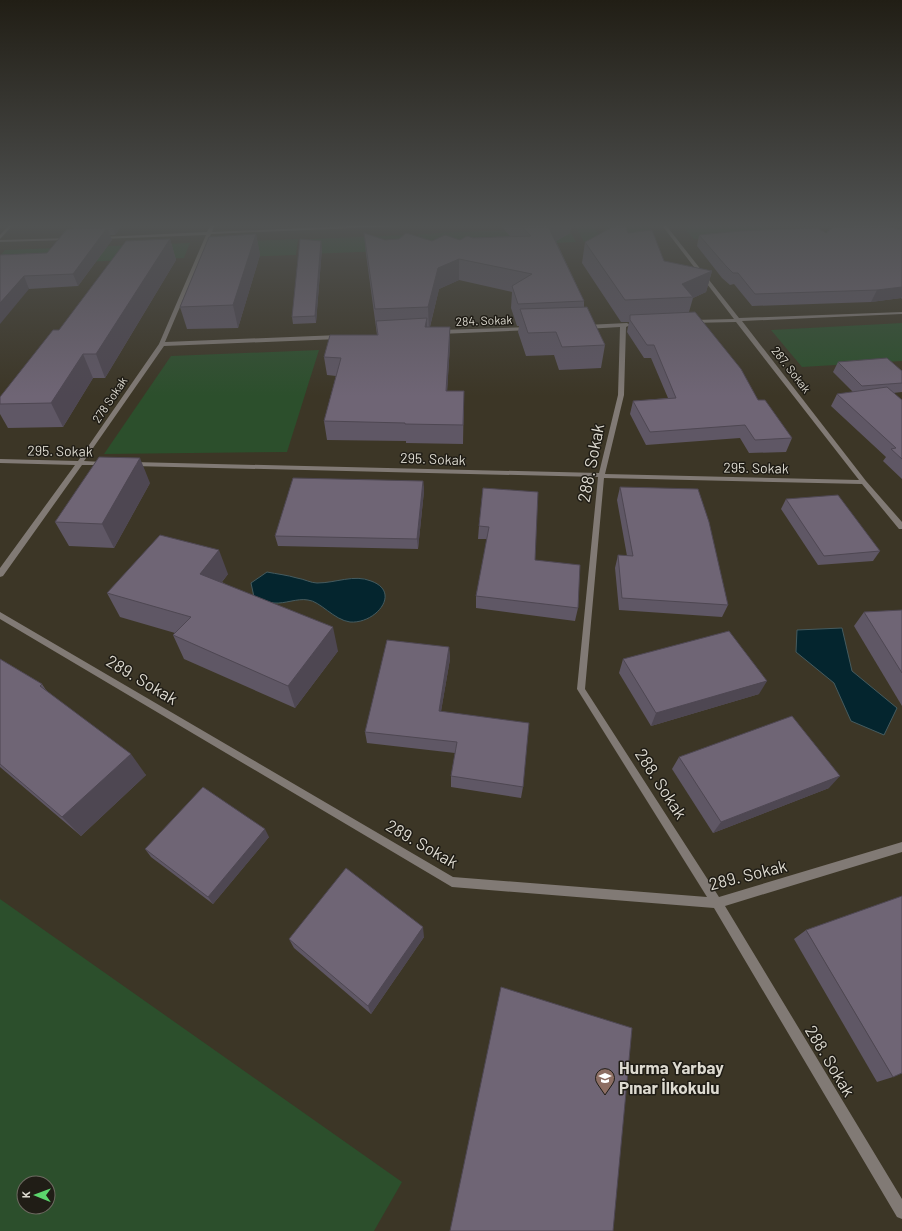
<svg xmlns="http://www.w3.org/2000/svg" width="902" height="1231" viewBox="0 0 902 1231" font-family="Barlow,sans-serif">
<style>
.green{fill:#2c4f2c;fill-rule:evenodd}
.water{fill:#04252e;stroke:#455b5f}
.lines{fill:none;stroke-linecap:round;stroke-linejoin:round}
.street{fill:#817a75;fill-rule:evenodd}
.wall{fill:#5f5765}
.shaded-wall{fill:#4e4752}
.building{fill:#6f6575;stroke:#4e4752}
.labels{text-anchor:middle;stroke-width:3;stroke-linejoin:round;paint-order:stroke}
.far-street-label{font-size:12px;fill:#dddad0;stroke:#201d16}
.street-label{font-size:14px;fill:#dddad0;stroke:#201d16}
.near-street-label{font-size:17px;fill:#dddad0;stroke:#201d16}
.near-poi-label{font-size:17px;font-weight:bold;fill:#dddad0;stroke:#201d16;text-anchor:start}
</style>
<rect width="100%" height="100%" fill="#3c3626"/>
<!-- green -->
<g class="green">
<path d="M 646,224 L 656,239 L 612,241 L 602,225 Z"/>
<path d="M 680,224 L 762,224 L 773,234 L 694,239 Z"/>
<path d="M 593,226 L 603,241 L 584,242 L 576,227 Z"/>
<path d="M 568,227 L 576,242 L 421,249 L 418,234 Z"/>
<path d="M 406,235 L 408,250 L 309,254 L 310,239 Z"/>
<path d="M 298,239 L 296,255 L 213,258 L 218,242 Z"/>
<path d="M 190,243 L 184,258 L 0,265 L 0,256 L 5,250 Z"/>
<path d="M 902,323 L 902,361 L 802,367 L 771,330 Z"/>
<path d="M 319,350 L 287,452 L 104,454 L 171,356 Z"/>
<path d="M 0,899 L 402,1182 L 374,1231 L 0,1231 ZM 24,1183 L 48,1183 L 48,1207 L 24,1207 Z"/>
</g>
<!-- water -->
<g class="water">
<path d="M 267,572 C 277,574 287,575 297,578 C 304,579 311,583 317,583 C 336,583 354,574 371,581 C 402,592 376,624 350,622 C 334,620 320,601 308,600 C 297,598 285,604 274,603 C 268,603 260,599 254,597 L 251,583 Z"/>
<path d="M 842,628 L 852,671 L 897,708 L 884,735 L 851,721 L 834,683 L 796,652 L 797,630 Z"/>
</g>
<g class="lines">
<!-- street -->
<g class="street">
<path d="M 10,224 L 14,224 L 0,239 L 0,235 Z"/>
<path d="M 211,224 L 215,224 L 212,232 L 395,224 L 426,224 L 424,225 L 211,234 L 165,342 L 339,335 L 342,337 L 339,339 L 164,346 L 84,461 L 103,462 L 106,464 L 105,465 L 82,465 L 3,576 L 0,577 L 0,568 L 75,465 L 0,463 L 0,459 L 78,461 L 159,344 L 206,235 L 101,239 L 99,238 L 101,237 L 207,232 Z"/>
<path d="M 661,224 L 665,224 L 739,318 L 902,312 L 902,314 L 742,321 L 866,481 L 902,522 L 902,529 L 899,529 L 862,484 L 604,478 L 585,689 L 719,897 L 902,842 L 902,852 L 725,906 L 902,1199 L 902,1219 L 897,1217 L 714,908 L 452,887 L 0,619 L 0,612 L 453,877 L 707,897 L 577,689 L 598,477 L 133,466 L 130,464 L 133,462 L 599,473 L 618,395 L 620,327 L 586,329 L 583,327 L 586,325 L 627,323 L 630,325 L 626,327 L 624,395 L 605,474 L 859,480 L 736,322 L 690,323 L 689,322 L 692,320 L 734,319 Z"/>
<path d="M 70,238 L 71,239 L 69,240 L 0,242 L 0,240 Z"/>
<path d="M 529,327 L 532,329 L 531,330 L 440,334 L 437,332 L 440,330 Z"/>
</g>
</g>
<!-- wall -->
<g class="wall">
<path d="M 71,224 L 123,224 L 115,235 L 110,235 L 112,240 L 78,286 L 29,289 L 0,255 L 47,253 L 73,229 Z"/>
<path d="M 499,224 L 571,224 L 570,233 L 556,241 L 584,301 L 584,307 L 605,345 L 601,368 L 559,370 L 554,355 L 526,356 L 518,332 L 519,326 L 517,326 L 511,308 L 512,292 L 459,280 L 439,289 L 430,327 L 450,327 L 450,345 L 447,391 L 464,391 L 463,444 L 406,443 L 406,441 L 327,440 L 324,421 L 336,376 L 327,375 L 324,357 L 377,335 L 366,254 L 364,233 L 385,240 L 432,241 L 460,240 L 473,238 L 510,236 Z"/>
<path d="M 852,224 L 877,224 L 902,230 L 902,299 L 901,298 L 871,302 L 752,306 L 734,284 L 730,285 L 722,278 L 697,246 L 699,235 L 826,233 L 851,227 Z"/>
<path d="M 628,233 L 664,261 L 712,271 L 706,292 L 693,298 L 689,312 L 758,400 L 792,438 L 786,452 L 749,453 L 740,438 L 646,445 L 630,414 L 633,401 L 668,398 L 651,358 L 644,358 L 627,332 L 629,322 L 621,322 L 582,263 L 585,242 Z"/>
<path d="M 256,234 L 260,255 L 238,328 L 187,329 L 180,307 Z"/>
<path d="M 170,239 L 176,260 L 105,378 L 93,378 L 63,427 L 8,428 L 0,414 L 0,397 L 59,330 Z"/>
<path d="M 322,248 L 316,323 L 293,324 L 292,317 Z"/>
<path d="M 838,362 L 902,371 L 902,392 L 893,393 L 902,400 L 902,479 L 883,461 L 886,457 L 831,406 L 837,394 L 853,392 L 833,372 Z"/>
<path d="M 423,481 L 424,491 L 418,549 L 278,546 L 275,536 Z"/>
<path d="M 150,483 L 114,548 L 69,546 L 55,522 Z"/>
<path d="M 620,487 L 728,605 L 722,617 L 619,610 L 615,568 L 618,555 L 627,556 L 617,500 Z"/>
<path d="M 483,488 L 535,560 L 578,608 L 575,621 L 476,608 L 476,596 L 487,539 L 478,539 L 479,526 Z"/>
<path d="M 786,499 L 880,551 L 873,561 L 818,565 L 781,509 Z"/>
<path d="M 228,574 L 222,582 L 338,651 L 295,708 L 184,659 L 173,635 L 175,633 L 120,617 L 107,593 Z"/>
<path d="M 902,610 L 902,706 L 854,626 L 864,612 Z"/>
<path d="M 449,647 L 450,659 L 441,711 L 523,787 L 521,798 L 451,787 L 451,776 L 455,753 L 367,743 L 365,732 Z"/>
<path d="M 0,659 L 42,684 L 46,690 L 146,775 L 81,836 L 0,767 Z"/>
<path d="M 623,659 L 759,694 L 651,726 L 619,673 Z"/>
<path d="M 679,757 L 829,788 L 713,833 L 672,769 Z"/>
<path d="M 269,837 L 213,904 L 151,857 L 145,849 Z"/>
<path d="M 806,930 L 893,1077 L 877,1082 L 794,939 Z"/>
<path d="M 424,937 L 371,1014 L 294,948 L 289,939 Z"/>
</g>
<!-- shaded-wall -->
<g class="shaded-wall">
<path d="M 112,224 L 123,224 L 115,235 Z"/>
<path d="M 551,224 L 571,224 L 570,233 L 546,246 L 548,226 Z"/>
<path d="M 107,228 L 112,240 L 78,286 L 73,274 Z"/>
<path d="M 256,234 L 260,255 L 238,328 L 233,305 Z"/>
<path d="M 170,239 L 176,260 L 105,378 L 96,354 Z"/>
<path d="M 321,241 L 322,248 L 316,323 L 315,316 Z"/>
<path d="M 459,259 L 459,280 L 439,289 L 429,330 L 428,307 L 438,268 Z"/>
<path d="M 712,271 L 706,292 L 693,298 L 693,297 L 682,284 Z"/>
<path d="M 24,276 L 29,289 L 0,324 L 0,303 Z"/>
<path d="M 902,287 L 902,297 L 901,298 L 871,302 L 877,290 Z"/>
<path d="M 427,318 L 427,336 L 425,327 Z"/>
<path d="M 450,327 L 450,345 L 446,410 L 446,391 Z"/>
<path d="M 83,354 L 93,378 L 63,427 L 51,403 Z"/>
<path d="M 140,458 L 150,483 L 114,548 L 102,524 Z"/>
<path d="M 423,481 L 424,491 L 418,549 L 417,539 Z"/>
<path d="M 219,550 L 228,574 L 209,598 L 200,574 Z"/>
<path d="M 333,627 L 338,651 L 295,708 L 288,686 Z"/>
<path d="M 449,647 L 450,659 L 439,723 L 439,711 Z"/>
<path d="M 767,681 L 759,694 L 651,726 L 656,713 Z"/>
<path d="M 131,754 L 146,775 L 81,836 L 62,817 Z"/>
<path d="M 840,776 L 829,788 L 713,833 L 721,822 Z"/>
<path d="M 265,829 L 269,837 L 213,904 L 208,897 Z"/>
<path d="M 423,927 L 424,937 L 371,1014 L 368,1006 Z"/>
</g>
<!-- building -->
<g class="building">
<path d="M 519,224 L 551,224 L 548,226 L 584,301 L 518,304 L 512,286 L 532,274 L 459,259 L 438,268 L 428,307 L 375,309 L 364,233 L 385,240 L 399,239 L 406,233 L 432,241 L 445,235 L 460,240 L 467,236 L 473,238 L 531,236 Z"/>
<path d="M 618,224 L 625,224 L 628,233 L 652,230 L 664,261 L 712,271 L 682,284 L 693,297 L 625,300 L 585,242 Z"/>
<path d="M 852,224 L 877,224 L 902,230 L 902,287 L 877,290 L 755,294 L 738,273 L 733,273 L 726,266 L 699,235 L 740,231 L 818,228 L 826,233 L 833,227 L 852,227 Z"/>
<path d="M 107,228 L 73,274 L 24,276 L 0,303 L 0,255 L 47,253 L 67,229 Z"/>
<path d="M 256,234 L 233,305 L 180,307 L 209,237 Z"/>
<path d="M 170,239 L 96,354 L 83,354 L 51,403 L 0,404 L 0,397 L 53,330 L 59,330 L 126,241 Z"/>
<path d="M 300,239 L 321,241 L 315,316 L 292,317 Z"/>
<path d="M 587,307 L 605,345 L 562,347 L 556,332 L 528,333 L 520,309 Z"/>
<path d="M 695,312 L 741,369 L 758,400 L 765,400 L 792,438 L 755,440 L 745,425 L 650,432 L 633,401 L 676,398 L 654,345 L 647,345 L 630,320 L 630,315 Z"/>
<path d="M 427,318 L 425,327 L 450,327 L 446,391 L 464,391 L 463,425 L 405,424 L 405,423 L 324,421 L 341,358 L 324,357 L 330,335 L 378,335 L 376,321 Z"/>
<path d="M 887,358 L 902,371 L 902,383 L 862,386 L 838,362 Z"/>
<path d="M 887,387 L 902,400 L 902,459 L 891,449 L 896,448 L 837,394 Z"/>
<path d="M 99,457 L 140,458 L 102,524 L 55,522 Z"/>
<path d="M 293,478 L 423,481 L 417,539 L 275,536 Z"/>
<path d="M 620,487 L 698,489 L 709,522 L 728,605 L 622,598 L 618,555 L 633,556 Z"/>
<path d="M 483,488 L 538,492 L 535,560 L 580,565 L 578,608 L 476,596 L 489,527 L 479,526 Z"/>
<path d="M 838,495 L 880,551 L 824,556 L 786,499 Z"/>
<path d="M 160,535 L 219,550 L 200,574 L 333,627 L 288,686 L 173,635 L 191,617 L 107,593 Z"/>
<path d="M 902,610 L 902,673 L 864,612 Z"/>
<path d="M 729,631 L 767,681 L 656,713 L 623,659 Z"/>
<path d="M 387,640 L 449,647 L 439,711 L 529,723 L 523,787 L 451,776 L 457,742 L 365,732 Z"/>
<path d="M 0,659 L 42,684 L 40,686 L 131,754 L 62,817 L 0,764 Z"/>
<path d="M 792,716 L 840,776 L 721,822 L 679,757 Z"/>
<path d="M 203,787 L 265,829 L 208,897 L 145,849 Z"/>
<path d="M 346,868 L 423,927 L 368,1006 L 289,939 Z"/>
<path d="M 902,896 L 902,1073 L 893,1077 L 806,930 Z"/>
<path d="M 501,987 L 632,1028 L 613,1231 L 450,1231 Z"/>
</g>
<!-- sky -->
<linearGradient id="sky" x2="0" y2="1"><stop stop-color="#211e15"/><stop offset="0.57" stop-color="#505252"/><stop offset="1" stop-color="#505252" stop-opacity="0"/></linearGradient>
<rect width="902" height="396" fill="url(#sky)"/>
<!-- icons -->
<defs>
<symbol id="school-pin" viewBox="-11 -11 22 30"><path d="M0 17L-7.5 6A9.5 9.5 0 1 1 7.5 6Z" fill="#8d6e63" stroke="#201d16"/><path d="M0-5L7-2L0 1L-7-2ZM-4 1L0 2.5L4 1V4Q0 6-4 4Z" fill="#fff"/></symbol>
</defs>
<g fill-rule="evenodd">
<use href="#school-pin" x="594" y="1067" width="22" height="30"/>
</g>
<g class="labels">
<!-- far-street labels -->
<g class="far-street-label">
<text transform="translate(484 321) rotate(-2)" y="4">284. Sokak</text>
<text transform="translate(791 370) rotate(52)" y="4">287. Sokak</text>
<text transform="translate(110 400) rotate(-56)" y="4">278 Sokak</text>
</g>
<!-- street labels -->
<g class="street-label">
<text transform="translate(60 451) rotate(1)" y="5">295. Sokak</text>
<text transform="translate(433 459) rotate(2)" y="5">295. Sokak</text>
<text transform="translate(756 468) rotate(1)" y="5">295. Sokak</text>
</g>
<!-- near-street labels -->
<g class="near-street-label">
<text transform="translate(591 463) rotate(-79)" y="6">288. Sokak</text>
<text transform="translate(142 680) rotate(31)" y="6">289. Sokak</text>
<text transform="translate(661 784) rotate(57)" y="6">288. Sokak</text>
<text transform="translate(422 844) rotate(30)" y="6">289. Sokak</text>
<text transform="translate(748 875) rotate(-14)" y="6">289. Sokak</text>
<text transform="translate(830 1061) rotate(59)" y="6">288. Sokak</text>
</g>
<!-- near-poi labels -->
<g class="near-poi-label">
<text x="619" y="1074">Hurma Yarbay<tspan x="619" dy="20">Pınar İlkokulu</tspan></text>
</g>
</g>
<!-- north arrow -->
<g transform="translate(36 1195) rotate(271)"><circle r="19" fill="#201d16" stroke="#6c6960"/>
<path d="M0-3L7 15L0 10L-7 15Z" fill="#5cd56d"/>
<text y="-6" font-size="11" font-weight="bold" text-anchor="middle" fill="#dddad0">K</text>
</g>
</svg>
